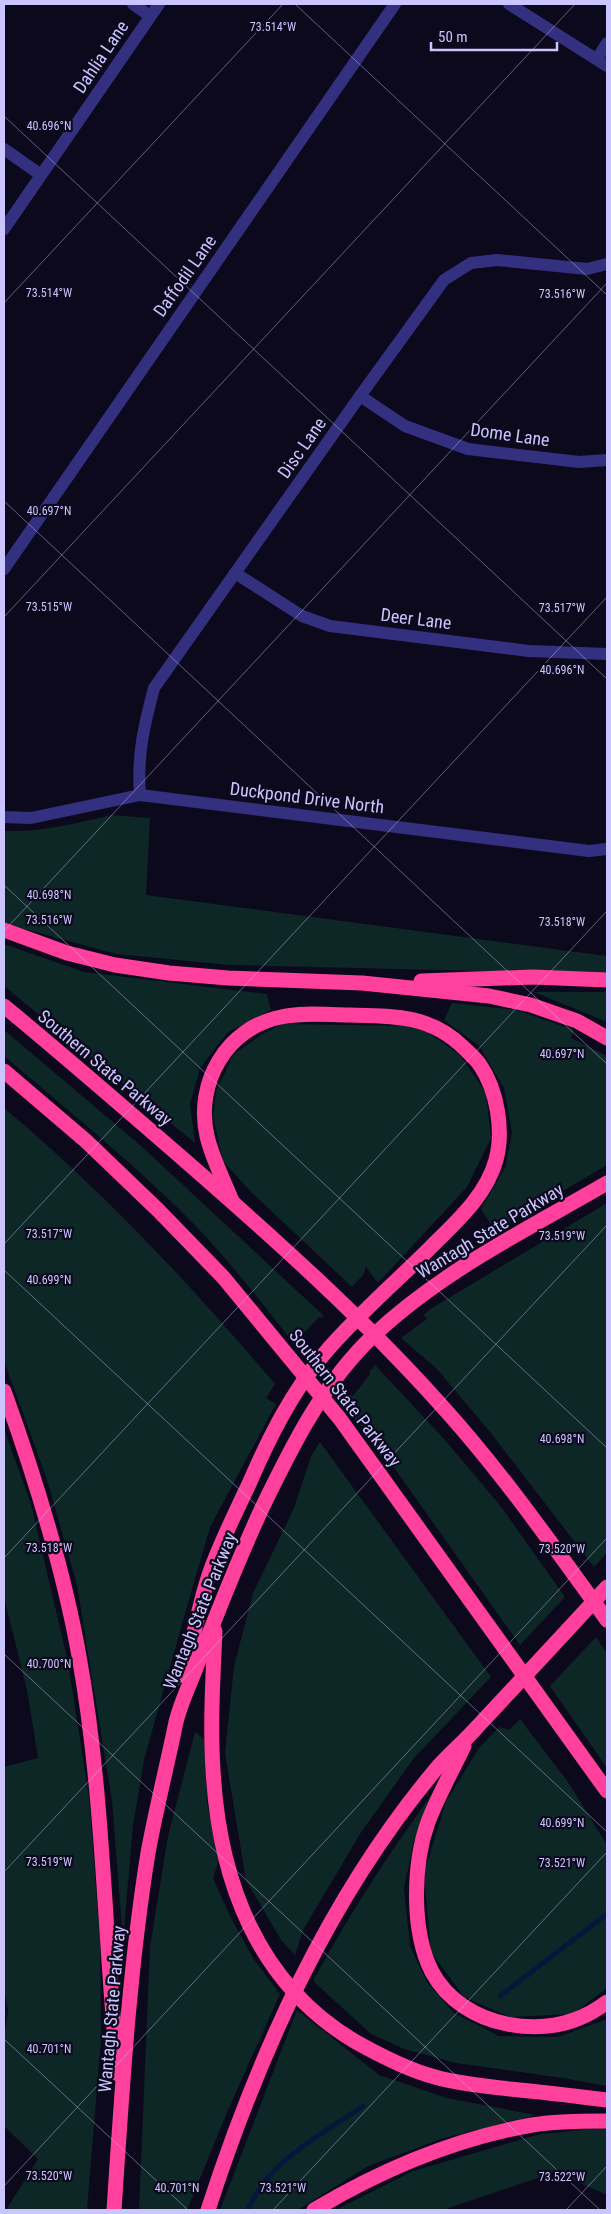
<svg xmlns="http://www.w3.org/2000/svg" width="611" height="2214" viewBox="0 0 611 2214" font-family="'Roboto Condensed',sans-serif">
<style>
.green{fill:#0c2726}
.lines{fill:none;stroke-linecap:round;stroke-linejoin:round}
.stream{stroke:#04183b;stroke-width:5}
.minor{stroke:#333080;stroke-width:12}
.motorway{stroke:#ff409c;stroke-width:15}
.ticks{fill:none;stroke:#cbc5ff;stroke-width:1;stroke-opacity:0.45}
.labels{text-anchor:middle;stroke-width:4.5;stroke-linejoin:round;paint-order:stroke}
.street-label{font-size:18px;fill:#cbc5ff;stroke:#0d091d}
.ticks-label{font-size:12px;text-anchor:middle;fill:#cbc5ff;stroke:#0d091d;stroke-width:4.5;stroke-linejoin:round;paint-order:stroke}
</style>
<rect width="100%" height="100%" fill="#0d091d"/>
<!-- green -->
<g class="green">
<path d="M 111,815 L 150,818 L 146,895 L 607,956 L 607,974 L 230,965 L 116,954 L 17,927 L 4,922 L 4,831 C 41,832 75,824 111,815 Z"/>
<path d="M 4,944 L 84,972 L 267,994 L 271,1010 L 228,1032 L 200,1068 L 190,1104 L 195,1143 L 4,986 Z"/>
<path d="M 534,992 L 607,992 L 607,1022 Z"/>
<path d="M 452,1003 L 516,1010 L 574,1030 L 571,1038 L 607,1056 L 607,1165 L 495,1231 L 481,1209 L 505,1168 L 512,1133 L 504,1088 L 479,1046 L 444,1020 Z"/>
<path d="M 283,1024 L 409,1026 L 427,1032 L 460,1055 L 486,1093 L 491,1138 L 467,1187 L 378,1283 L 366,1267 L 363,1275 L 352,1287 L 251,1192 L 223,1161 L 213,1116 L 216,1091 L 234,1054 L 264,1033 Z"/>
<path d="M 4,1030 L 140,1145 L 324,1316 L 322,1318 L 319,1317 L 303,1334 L 305,1336 L 297,1348 C 260,1300 222,1251 179,1209 C 123,1155 63,1106 4,1056 Z"/>
<path d="M 4,1108 C 103,1191 191,1285 275,1384 L 266,1398 L 276,1404 L 210,1527 L 184,1617 L 144,1760 L 133,1825 L 123,1941 L 112,1801 L 77,1585 L 47,1480 L 4,1361 Z"/>
<path d="M 607,1203 L 607,1553 L 594,1567 L 490,1432 L 436,1368 L 401,1338 L 427,1319 L 423,1315 L 432,1308 Z"/>
<path d="M 375,1365 L 446,1441 L 502,1508 L 565,1597 L 520,1645 L 385,1455 L 344,1406 L 351,1395 L 353,1396 L 370,1374 L 369,1372 Z"/>
<path d="M 4,1429 L 31,1504 L 68,1662 L 89,1797 L 100,1941 L 101,2039 L 87,2210 L 6,2210 L 38,2159 L 4,2126 L 4,2039 L 8,2010 L 4,1990 L 4,1767 L 38,1758 L 27,1690 L 4,1597 Z"/>
<path d="M 320,1442 L 491,1677 L 414,1758 L 360,1834 L 303,1930 L 295,1955 L 281,1940 L 246,1880 L 225,1753 L 234,1666 L 253,1593 L 294,1508 L 311,1456 Z"/>
<path d="M 596,1637 L 607,1654 L 607,1768 L 550,1686 Z"/>
<path d="M 520,1719 L 568,1782 L 607,1845 L 607,1988 L 573,2014 L 510,2017 L 464,1997 L 431,1952 L 424,1873 L 446,1802 L 479,1748 L 499,1727 L 509,1730 Z"/>
<path d="M 195,1732 L 204,1739 L 207,1803 L 219,1860 L 213,1878 L 230,1916 L 253,1958 L 280,1994 L 228,2110 L 187,2210 L 139,2210 L 150,1947 L 168,1836 Z"/>
<path d="M 446,1775 L 414,1841 L 404,1888 L 410,1946 L 427,1982 L 454,2013 L 499,2036 L 558,2037 L 607,2019 L 607,2086 L 563,2078 L 456,2063 L 404,2049 L 371,2034 L 313,1981 C 352,1909 397,1841 446,1775 Z"/>
<path d="M 297,2010 L 379,2075 L 447,2098 L 536,2115 L 444,2138 L 368,2166 L 298,2210 L 220,2210 Z"/>
<path d="M 607,2128 L 607,2195 L 555,2172 L 443,2210 L 335,2210 L 413,2171 L 540,2134 Z"/>
</g>
<g class="lines">
<!-- stream -->
<g class="stream">
<path d="M 500,1996 L 607,1914"/>
<path d="M 248,2210 C 267,2162 322,2134 363,2106"/>
</g>
<!-- minor -->
<g class="minor">
<path d="M 133,4 L 150,16"/>
<path d="M 509,4 L 607,66"/>
<path d="M 597,59 L 607,43"/>
<path d="M 4,149 L 41,175"/>
<path d="M 4,229 L 159,4"/>
<path d="M 360,396 L 405,426 L 468,449 L 579,462 L 607,460"/>
<path d="M 4,569 L 395,4"/>
<path d="M 235,573 L 302,616 L 330,626 L 529,651 L 607,654"/>
<path d="M 140,795 C 137,755 144,726 154,688 L 360,396 L 444,280 L 471,263 L 497,260 L 587,269 L 607,264"/>
<path d="M 4,817 L 31,818 L 140,795 L 589,851 L 607,849"/>
</g>
<!-- motorway -->
<g class="motorway">
<path d="M 4,930 L 67,953 L 115,965 L 169,973 L 228,978 L 362,983 L 489,996 L 531,1005 L 577,1021 L 607,1038"/>
<path d="M 421,981 L 533,977 L 607,980"/>
<path d="M 4,1006 C 67,1058 128,1111 189,1164 C 276,1240 363,1318 440,1404 C 501,1471 554,1547 607,1620"/>
<path d="M 4,1071 L 86,1141 L 158,1210 L 223,1277 L 340,1419 L 607,1791"/>
<path d="M 4,1391 C 35,1477 63,1566 79,1656 C 104,1794 104,1935 118,2074"/>
<path d="M 215,1631 C 213,1677 210,1724 213,1770 C 219,1880 257,1984 356,2042 C 381,2056 408,2070 435,2077 C 459,2084 485,2086 510,2089 C 542,2092 575,2096 607,2100"/>
<path d="M 185,1676 C 192,1642 198,1608 209,1575 C 220,1543 235,1514 249,1484 C 269,1438 291,1393 324,1354 C 356,1316 395,1283 431,1247 C 456,1222 486,1196 496,1160 C 504,1130 497,1090 480,1065 C 476,1059 469,1053 464,1048 C 431,1015 394,1016 350,1015 C 328,1015 303,1012 281,1017 C 226,1028 195,1083 207,1136 C 212,1158 224,1181 232,1201"/>
<path d="M 464,1746 C 452,1771 438,1796 428,1822 C 413,1864 411,1931 432,1972 C 447,2000 476,2018 507,2024 C 544,2031 577,2025 607,2002"/>
<path d="M 114,2210 C 122,2091 129,1971 148,1853 C 156,1809 167,1766 176,1722 C 181,1701 192,1680 199,1660 C 219,1608 239,1558 262,1508 C 292,1446 323,1383 374,1335 C 442,1271 526,1230 607,1183"/>
<path d="M 208,2210 C 259,2053 329,1897 436,1769 C 449,1754 465,1741 478,1726 C 521,1680 564,1634 607,1587"/>
<path d="M 314,2210 C 381,2170 454,2139 532,2125 C 556,2121 582,2121 607,2121"/>
</g>
</g>
<!-- ticks -->
<path class="ticks" d="M 295,4 L 607,295M 4,116 L 607,679M 4,303 L 283,4M 4,501 L 607,1064M 4,617 L 575,4M 4,885 L 607,1448M 4,931 L 607,283M 4,1244 L 607,597M 4,1270 L 607,1832M 4,1558 L 607,911M 4,1654 L 600,2210M 4,1872 L 607,1225M 4,2039 L 188,2210M 4,2186 L 607,1538M 273,2210 L 607,1852M 566,2210 L 607,2166"/>
<g class="labels">
<!-- street labels -->
<g class="street-label">
<text transform="translate(101 57) rotate(-56)" y="6">Dahlia Lane</text>
<text transform="translate(185 276) rotate(-55)" y="6">Daffodil Lane</text>
<text transform="translate(510 435) rotate(8)" y="6">Dome Lane</text>
<text transform="translate(302 448) rotate(-55)" y="6">Disc Lane</text>
<text transform="translate(416 619) rotate(7)" y="6">Deer Lane</text>
<text transform="translate(307 798) rotate(7)" y="6">Duckpond Drive North</text>
<text transform="translate(105 1068) rotate(40)" y="6">Southern State Parkway</text>
<text transform="translate(490 1231) rotate(-31)" y="6">Wantagh State Parkway</text>
<text transform="translate(345 1398) rotate(52)" y="6">Southern State Parkway</text>
<text transform="translate(200 1611) rotate(-68)" y="6">Wantagh State Parkway</text>
<text transform="translate(112 2009) rotate(-85)" y="6">Wantagh State Parkway</text>
</g>
</g>
<g class="ticks-label">
<text x="273" y="31">73.514°W</text>
<text x="49" y="130">40.696°N</text>
<text x="49" y="297">73.514°W</text>
<text x="562" y="298">73.516°W</text>
<text x="49" y="515">40.697°N</text>
<text x="49" y="611">73.515°W</text>
<text x="562" y="612">73.517°W</text>
<text x="562" y="674">40.696°N</text>
<text x="49" y="899">40.698°N</text>
<text x="49" y="924">73.516°W</text>
<text x="562" y="926">73.518°W</text>
<text x="562" y="1058">40.697°N</text>
<text x="49" y="1238">73.517°W</text>
<text x="562" y="1240">73.519°W</text>
<text x="49" y="1284">40.699°N</text>
<text x="562" y="1443">40.698°N</text>
<text x="49" y="1552">73.518°W</text>
<text x="562" y="1553">73.520°W</text>
<text x="49" y="1668">40.700°N</text>
<text x="562" y="1827">40.699°N</text>
<text x="49" y="1866">73.519°W</text>
<text x="562" y="1867">73.521°W</text>
<text x="49" y="2053">40.701°N</text>
<text x="49" y="2180">73.520°W</text>
<text x="562" y="2181">73.522°W</text>
<text x="283" y="2192">73.521°W</text>
<text x="177" y="2192">40.701°N</text>
</g>
<!-- border -->
<rect width="611" height="2214" fill="none" stroke="#cbc5ff" stroke-width="10"/>
<!-- scale -->
<path d="M431 42v8h126v-8" fill="none" stroke="#cbc5ff" stroke-width="2.5"/>
<text x="438" y="42" font-size="15" fill="#cbc5ff" stroke="#0d091d" stroke-width="4" paint-order="stroke">50 m</text>
</svg>
